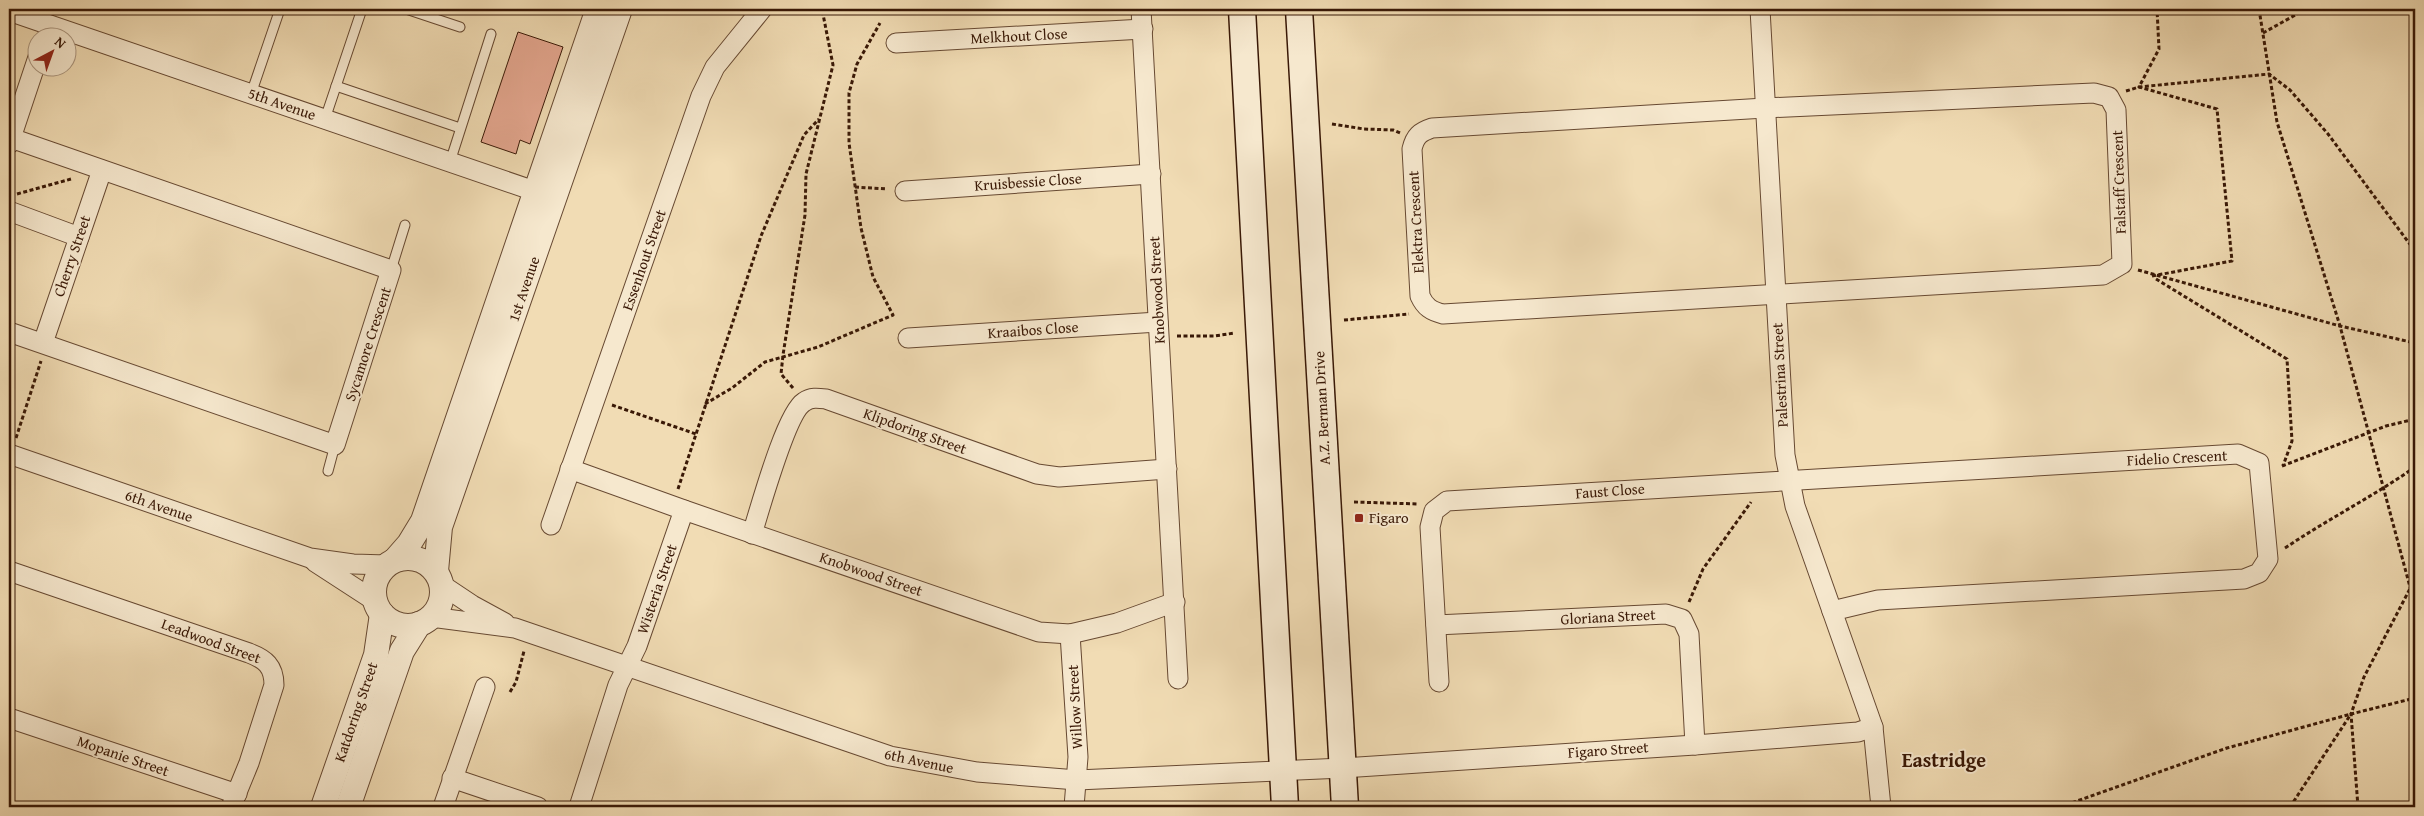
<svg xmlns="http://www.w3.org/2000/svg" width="2424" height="816" viewBox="0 0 2424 816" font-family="'Gentium Book Plus',serif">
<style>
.building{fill:#e6a891;stroke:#391806}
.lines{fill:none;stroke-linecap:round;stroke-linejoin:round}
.service-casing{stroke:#674932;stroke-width:11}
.minor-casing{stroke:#674932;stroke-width:21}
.tertiary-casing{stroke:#674932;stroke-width:26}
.secondary-casing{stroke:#391806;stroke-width:29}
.path{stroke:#391806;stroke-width:3;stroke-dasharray:4 2.5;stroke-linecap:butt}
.service{stroke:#f6e8ce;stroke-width:9}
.minor{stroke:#f6e8ce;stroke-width:19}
.tertiary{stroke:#f6e8ce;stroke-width:24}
.secondary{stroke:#f6e8ce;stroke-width:26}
.poi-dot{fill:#8f2418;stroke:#f6e8ce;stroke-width:2}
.labels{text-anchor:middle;stroke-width:4;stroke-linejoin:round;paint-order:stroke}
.street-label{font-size:15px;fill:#391806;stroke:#f6e8ce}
.poi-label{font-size:15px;fill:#391806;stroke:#f6e8ce;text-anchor:start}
.district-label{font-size:20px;font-weight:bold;fill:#391806;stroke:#f6e8ce}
</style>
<rect width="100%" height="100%" fill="#f1dcb4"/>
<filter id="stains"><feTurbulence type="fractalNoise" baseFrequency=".004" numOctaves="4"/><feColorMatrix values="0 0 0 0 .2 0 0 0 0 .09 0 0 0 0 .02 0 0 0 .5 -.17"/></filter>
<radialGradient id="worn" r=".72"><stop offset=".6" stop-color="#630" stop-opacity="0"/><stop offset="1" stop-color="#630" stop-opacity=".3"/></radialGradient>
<!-- building -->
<path class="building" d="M 518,32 L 563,47 L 530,144 L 520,140 L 516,154 L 481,142 Z"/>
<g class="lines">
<defs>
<g id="service">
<path d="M 406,9 L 460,27"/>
<path d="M 336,86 L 460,128"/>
<path d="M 251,94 L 280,9"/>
<path d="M 325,119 L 362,9"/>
<path d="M 450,162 L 491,34"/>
<path d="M 391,270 L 405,225"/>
<path d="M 328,471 L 335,445"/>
</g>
<g id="minor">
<path d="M 1141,9 L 1178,679"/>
<path d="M 1760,9 L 1785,455 L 1795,506 L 1873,727 L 1881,807"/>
<path d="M 9,11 L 549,196"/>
<path d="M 896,43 L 1143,29"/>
<path d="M 2094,93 L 2109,97 L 2116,110 L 2122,264 L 2103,275 L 1443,314 C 1431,311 1425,307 1420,296 L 1412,149 C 1415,136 1420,132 1432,128 L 1765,108 Z"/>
<path d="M 9,144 L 38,57"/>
<path d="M 905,191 L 1151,174"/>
<path d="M 9,211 L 79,237"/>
<path d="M 9,332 L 335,445 L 391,270 L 11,138"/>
<path d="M 908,338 L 1158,322"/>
<path d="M 43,343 L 102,170"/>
<path d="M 9,454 L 310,558 L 353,564 L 387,565"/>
<path d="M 570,469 L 684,510 L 1039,632 L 1070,634 L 1117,623 L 1175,602"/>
<path d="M 551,525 L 701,96 L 715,67 L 762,9"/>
<path d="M 752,534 C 760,509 786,413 804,402 C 811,397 818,398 826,399 L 1037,474 L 1059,477 L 1167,469"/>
<path d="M 315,562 L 375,601"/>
<path d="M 9,571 L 249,653 C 265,659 274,666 274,685 L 249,763 L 231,807"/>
<path d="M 442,585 L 472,605 L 505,623"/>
<path d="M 431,617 L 515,628 L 890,756 L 977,772 L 1077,780 L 1343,768 L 1695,745 L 1858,732 L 1873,727"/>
<path d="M 1436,625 L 1666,614 L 1682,619 L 1689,634 L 1695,745"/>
<path d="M 1070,634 L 1078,757 L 1074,807"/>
<path d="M 1439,682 L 1430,527 L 1434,511 L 1447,501 L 2238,454 L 2259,463 L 2268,559 L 2259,573 L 2244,579 L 1878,600 L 1832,611"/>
<path d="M 9,718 L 237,794"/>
<path d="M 452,778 L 538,807"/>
<path d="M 443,807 L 485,687"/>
<path d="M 579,807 L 618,685 L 637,646 L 684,510"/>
</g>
<g id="tertiary">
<circle cx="408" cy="592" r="34"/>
<path d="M 395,560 L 409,544 L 423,521 L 598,9"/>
<path d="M 436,571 L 440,527 L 620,9"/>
<path d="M 323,807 L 376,655 L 382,614"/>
<path d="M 348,807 L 402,651 L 419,624"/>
</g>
<g id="secondary">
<path d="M 1242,9 L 1285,807"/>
<path d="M 1299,9 L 1345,807"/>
</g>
</defs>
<!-- service casing -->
<use href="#service" class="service-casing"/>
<!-- minor casing -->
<use href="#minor" class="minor-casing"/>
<!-- tertiary casing -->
<use href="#tertiary" class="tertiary-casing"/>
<!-- secondary casing -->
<use href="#secondary" class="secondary-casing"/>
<!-- path -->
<g class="path">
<path d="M 2259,9 L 2277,122 L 2340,326 L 2410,587 L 2415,599"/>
<path d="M 2263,33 L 2306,9"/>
<path d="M 2126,91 L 2139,87 L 2269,74 L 2290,90 L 2328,134 L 2415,251"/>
<path d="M 1332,124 L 1364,129 L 1393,130 L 1400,133"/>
<path d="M 855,187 L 887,189"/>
<path d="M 17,194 L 71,179"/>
<path d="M 2138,270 L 2340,326 L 2415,343"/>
<path d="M 2152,276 L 2232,261 L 2217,109 L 2139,87 L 2159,49 L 2157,9"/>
<path d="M 2156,279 L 2287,359 L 2292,441 L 2283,466"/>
<path d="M 1344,320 L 1409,314"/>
<path d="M 1177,336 L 1214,336 L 1235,333"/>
<path d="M 793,388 L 781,374 L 783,355 L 805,215 L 806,174 L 833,65 L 822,9"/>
<path d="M 705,404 L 732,388 L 765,362 L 818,347 L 893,315 L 873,277 L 861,228 L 849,143 L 849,93 L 857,64 L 880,23"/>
<path d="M 612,405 L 696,434"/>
<path d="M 16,438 L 41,361"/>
<path d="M 2282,466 L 2386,426 L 2415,419"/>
<path d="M 678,489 L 761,236 L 804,135 L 819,119"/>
<path d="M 1354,502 L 1418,504"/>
<path d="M 2285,548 C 2328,519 2374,496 2415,467"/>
<path d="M 1689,602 L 1703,569 L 1751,502"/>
<path d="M 510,692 L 516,682 L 524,651"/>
<path d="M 2060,807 L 2227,748 L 2351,714"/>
<path d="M 2290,807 L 2351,714 L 2415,698"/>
<path d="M 2358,807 L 2351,714 L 2364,677 L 2415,579"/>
</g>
<!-- service -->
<use href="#service" class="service"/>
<!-- minor -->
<use href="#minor" class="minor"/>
<!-- tertiary -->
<use href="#tertiary" class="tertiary"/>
<!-- secondary -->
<use href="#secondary" class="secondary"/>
</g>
<!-- markers -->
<rect class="poi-dot" x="1354" y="513" width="10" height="10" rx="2.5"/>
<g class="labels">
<!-- street labels -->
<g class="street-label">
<text transform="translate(1019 36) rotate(-3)" y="5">Melkhout Close</text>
<text transform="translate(282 104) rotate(19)" y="5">5th Avenue</text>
<text transform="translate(1028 182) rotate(-4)" y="5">Kruisbessie Close</text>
<text transform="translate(2119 182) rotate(-92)" y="5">Falstaff Crescent</text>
<text transform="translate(1416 222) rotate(-93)" y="5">Elektra Crescent</text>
<text transform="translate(72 256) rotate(-71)" y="5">Cherry Street</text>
<text transform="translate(644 260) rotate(-71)" y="5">Essenhout Street</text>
<text transform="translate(524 289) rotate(-71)" y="5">1st Avenue</text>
<text transform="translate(1157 290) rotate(-93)" y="5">Knobwood Street</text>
<text transform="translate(1033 330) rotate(-4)" y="5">Kraaibos Close</text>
<text transform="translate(368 344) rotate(-72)" y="5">Sycamore Crescent</text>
<text transform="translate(1780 375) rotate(-93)" y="5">Palestrina Street</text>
<text transform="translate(1322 408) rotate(-93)" y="5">A.Z. Berman Drive</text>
<text transform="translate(915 431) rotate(20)" y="5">Klipdoring Street</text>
<text transform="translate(2177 458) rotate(-3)" y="5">Fidelio Crescent</text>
<text transform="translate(1610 491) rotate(-4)" y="5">Faust Close</text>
<text transform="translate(159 506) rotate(19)" y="5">6th Avenue</text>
<text transform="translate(871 574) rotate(19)" y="5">Knobwood Street</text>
<text transform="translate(657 589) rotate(-71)" y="5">Wisteria Street</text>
<text transform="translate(1608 617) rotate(-3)" y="5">Gloriana Street</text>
<text transform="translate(211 641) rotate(20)" y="5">Leadwood Street</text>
<text transform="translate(1075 707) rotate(-93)" y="5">Willow Street</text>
<text transform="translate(356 712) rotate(-71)" y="5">Katdoring Street</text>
<text transform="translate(1608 750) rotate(-4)" y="5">Figaro Street</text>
<text transform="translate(123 756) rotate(19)" y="5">Mopanie Street</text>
<text transform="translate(919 761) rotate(12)" y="5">6th Avenue</text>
</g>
<!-- poi labels -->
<g class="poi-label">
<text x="1369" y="523">Figaro</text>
</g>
<!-- district labels -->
<g class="district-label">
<text x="1944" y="767">Eastridge</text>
</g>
</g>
<!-- margin -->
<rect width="2424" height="816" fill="none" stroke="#f1dcb4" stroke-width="30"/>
<rect x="10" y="10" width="2404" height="796" fill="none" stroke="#391806" stroke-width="2.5"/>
<rect x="15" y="15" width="2394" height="786" fill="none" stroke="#391806"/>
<!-- north arrow -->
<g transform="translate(52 52) rotate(41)"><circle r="24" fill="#f6e8ce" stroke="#aa957e"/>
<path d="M0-4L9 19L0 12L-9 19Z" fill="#8f2418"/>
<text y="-8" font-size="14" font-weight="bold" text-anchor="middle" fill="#391806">N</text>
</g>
<rect width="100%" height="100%" filter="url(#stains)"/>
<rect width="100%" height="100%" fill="url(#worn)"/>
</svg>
